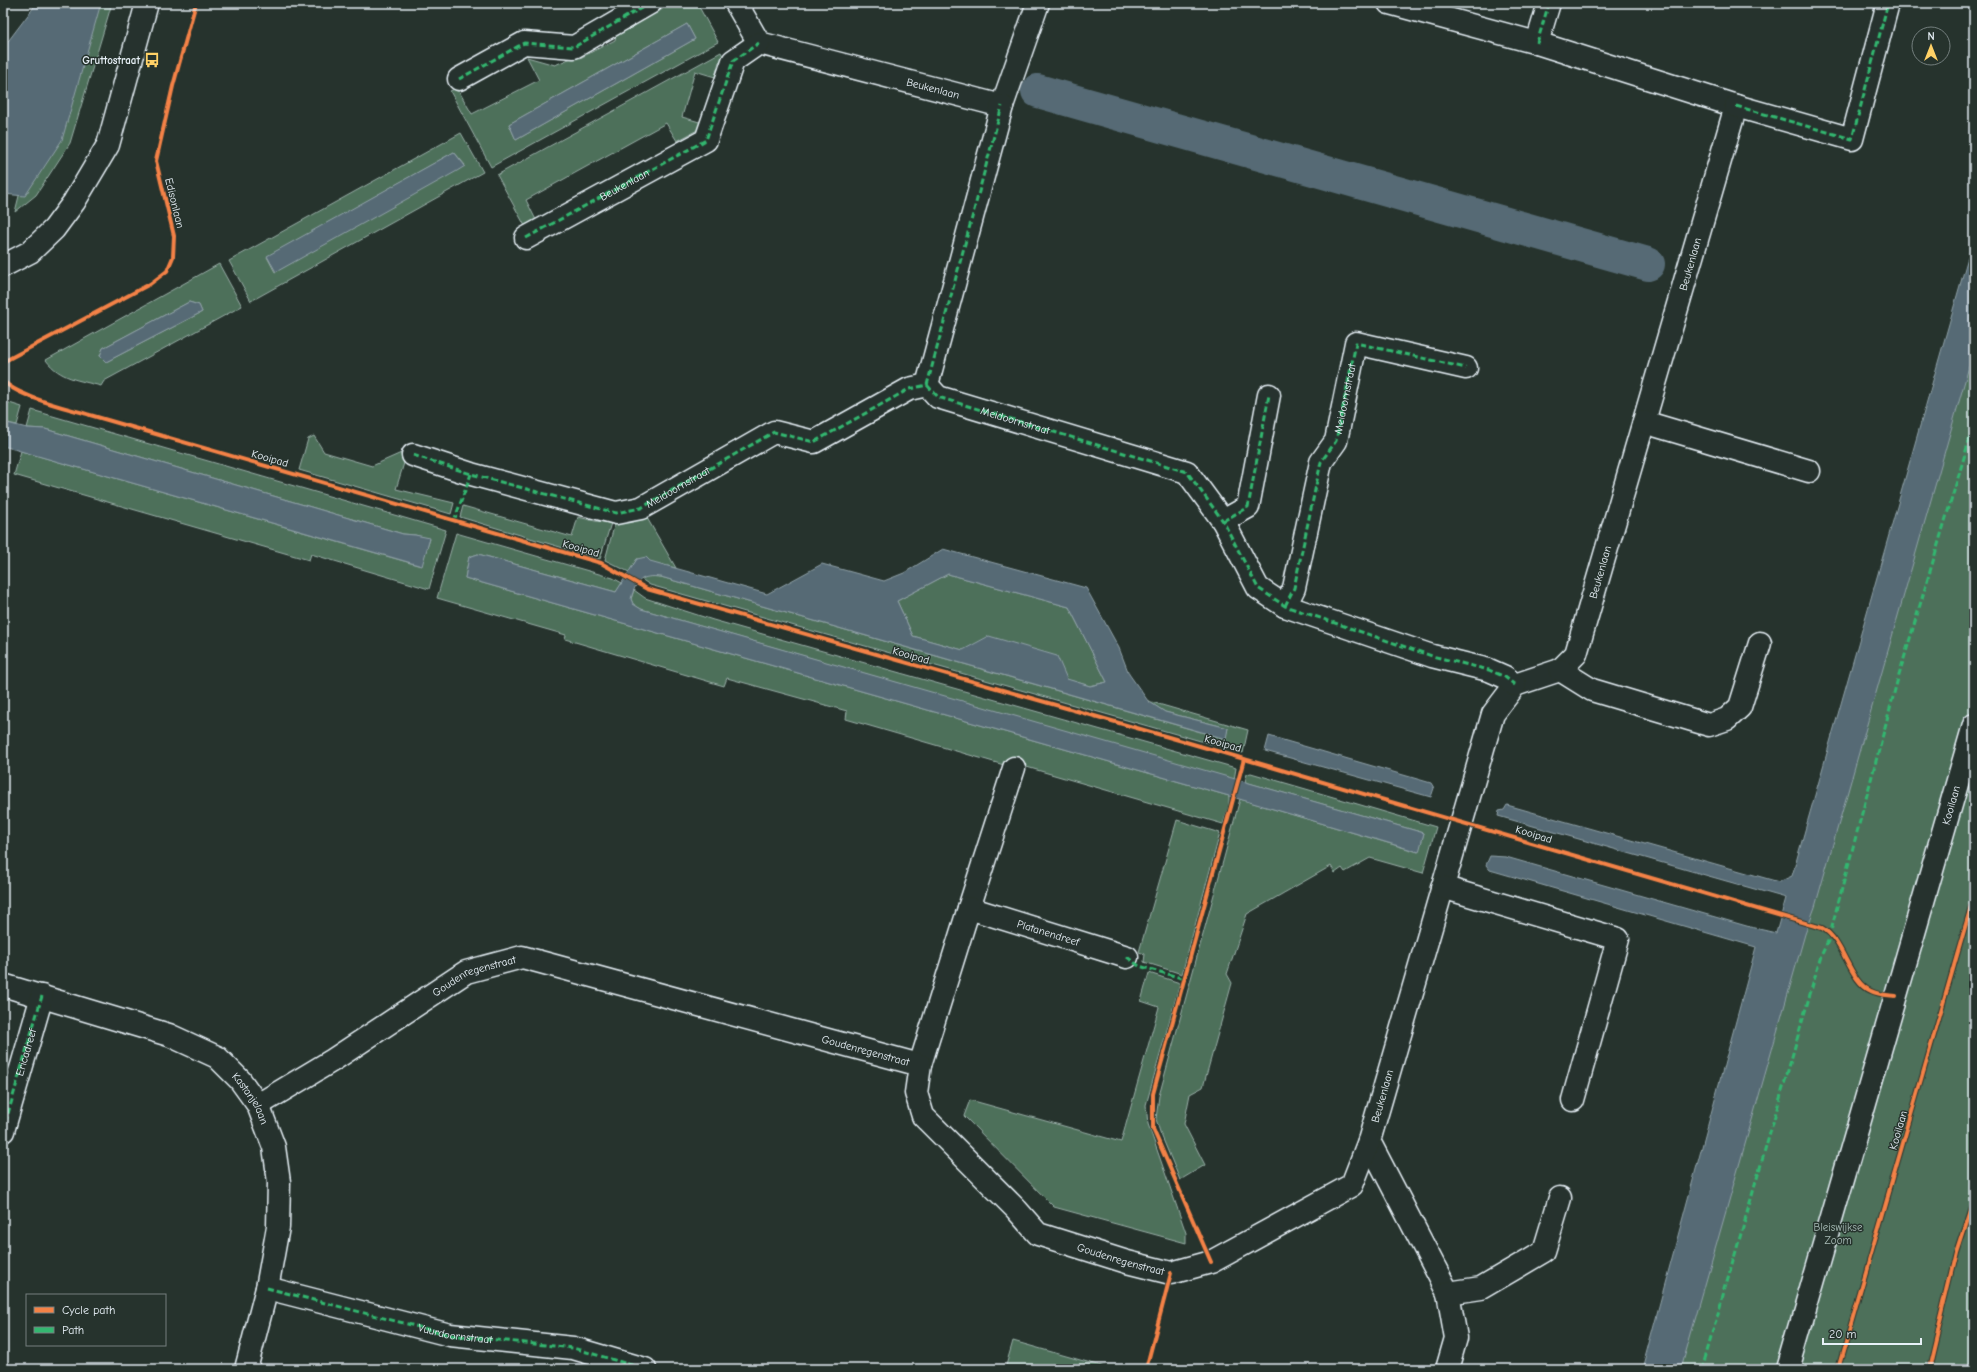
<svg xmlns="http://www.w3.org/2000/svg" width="1977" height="1372" viewBox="0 0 1977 1372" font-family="'Comic Neue',sans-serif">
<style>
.green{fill:#4d6f5a;stroke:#9ab0a9;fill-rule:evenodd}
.water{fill:#566b74;stroke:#90a1a9;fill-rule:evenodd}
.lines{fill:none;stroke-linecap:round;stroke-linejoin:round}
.canal{stroke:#566b74;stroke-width:34}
.street-casing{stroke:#e8f1f8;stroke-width:25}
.secondary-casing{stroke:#e8f1f8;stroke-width:25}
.street{stroke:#26332d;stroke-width:22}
.secondary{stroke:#26332d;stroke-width:22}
.quiet{stroke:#33b770;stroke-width:3;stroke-dasharray:6 3;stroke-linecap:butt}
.cycleway-casing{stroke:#26332d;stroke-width:6}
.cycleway{stroke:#f48246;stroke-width:4}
.labels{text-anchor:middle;stroke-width:3;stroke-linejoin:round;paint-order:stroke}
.poi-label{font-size:11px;font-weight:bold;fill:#e8f1f8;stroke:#26332d;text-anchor:end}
.street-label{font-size:11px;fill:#e8f1f8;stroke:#26332d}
.park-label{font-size:11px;fill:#aabdb9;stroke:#26332d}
</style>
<rect width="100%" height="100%" fill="#26332d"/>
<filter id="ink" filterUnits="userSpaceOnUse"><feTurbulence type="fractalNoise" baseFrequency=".025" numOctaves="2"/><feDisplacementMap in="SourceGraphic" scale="8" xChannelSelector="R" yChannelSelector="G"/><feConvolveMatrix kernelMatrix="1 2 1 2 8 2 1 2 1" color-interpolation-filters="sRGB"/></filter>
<g filter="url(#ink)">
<!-- green -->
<g class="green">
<path d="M 67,3 L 112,3 L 70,143 L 36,195 L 15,212 Z"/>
<path d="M 674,3 L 697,3 L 718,42 L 491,167 L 450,91 L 457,88 L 472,114 L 539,80 L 527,57 L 555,65 L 576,56 L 580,58 L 615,40 L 616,34 ZM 687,24 L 695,39 L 516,140 L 509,124 Z"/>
<path d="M 721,52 L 724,58 L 719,62 L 715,77 L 695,71 L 682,117 L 703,123 L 701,128 L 677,141 L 666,123 L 526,200 L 536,220 L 525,226 L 497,175 Z"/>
<path d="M 461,133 L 483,172 L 251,301 L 229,261 ZM 454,152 L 465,165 L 275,272 L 267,257 Z"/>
<path d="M 219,264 L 242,306 L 104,381 L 101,386 C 79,380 60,379 46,360 ZM 189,302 L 199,305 L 202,312 L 106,362 L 100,356 L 103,348 Z"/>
<path d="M 1974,277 L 1974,1369 L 1657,1369 Z"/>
<path d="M 3,401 L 22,407 L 17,425 L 3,422 Z"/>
<path d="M 32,410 L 446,530 L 429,589 L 311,554 L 309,560 L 14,475 L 21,451 L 421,566 L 430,539 L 415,535 L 403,534 L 45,429 L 27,428 Z"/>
<path d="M 314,436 L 324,452 L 372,466 L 408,450 L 396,489 L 454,503 L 451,514 L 299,470 L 308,439 Z"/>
<path d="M 463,506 L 572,537 L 578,517 L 595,521 L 611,523 L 600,559 L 460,517 Z"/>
<path d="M 647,518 L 676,568 L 637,559 L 629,572 L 605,560 L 615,523 L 634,521 Z"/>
<path d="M 456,533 L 613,578 L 622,583 L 616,592 L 478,554 L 469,557 L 465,578 L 1229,796 L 1229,805 L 1223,824 L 1006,761 L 1004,765 L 846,719 L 847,711 L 727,678 L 724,686 L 565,639 L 566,635 L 437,598 Z"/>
<path d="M 948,574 L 1069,607 L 1107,682 L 1090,686 L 913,636 L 897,601 Z"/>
<path d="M 648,576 L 661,577 L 1225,739 L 1228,728 L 1165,712 L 1148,701 L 1248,730 L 1243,753 L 650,585 L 641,579 Z"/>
<path d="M 634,590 L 645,598 L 713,620 L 1236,768 L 1234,780 L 641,609 L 633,604 L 631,599 Z"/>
<path d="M 1251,773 L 1436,827 L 1423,873 L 1370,858 L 1345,872 L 1342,868 L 1335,873 L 1331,866 L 1247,914 L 1227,974 L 1232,983 L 1203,1087 L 1190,1094 L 1184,1124 L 1205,1165 L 1180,1180 L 1160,1132 L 1156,1119 L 1159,1096 L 1240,799 L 1418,852 L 1424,833 L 1245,782 L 1247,774 Z"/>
<path d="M 1177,820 L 1220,833 L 1182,974 L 1144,962 L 1145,954 L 1139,952 Z"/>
<path d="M 1149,973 L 1180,983 L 1146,1105 L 1148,1124 L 1186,1233 L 1186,1243 L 1054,1207 L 964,1116 L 970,1100 L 1121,1142 L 1159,1007 L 1141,1001 Z"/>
<path d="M 1013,1341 L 1112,1369 L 1113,1369 L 1005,1369 Z"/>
</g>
<!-- water -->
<g class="water">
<path d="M 37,3 L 101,3 L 62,140 L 25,196 L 3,194 L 3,48 Z"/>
<path d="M 687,24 L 695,39 L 516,140 L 509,124 Z"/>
<path d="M 454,152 L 465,166 L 457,171 L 276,272 L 267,256 Z"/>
<path d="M 1974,236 L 1974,349 L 1815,907 L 1805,934 L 1681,1369 L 1642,1369 L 1756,947 L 1490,870 L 1486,865 L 1490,856 L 1506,857 L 1750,927 L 1776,933 L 1786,898 L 1498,816 L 1499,811 L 1504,810 L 1507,805 L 1779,882 L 1792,876 Z"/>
<path d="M 189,302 L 199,305 L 202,312 L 106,362 L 100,356 L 103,348 Z"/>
<path d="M 3,422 L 27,428 L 45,429 L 403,534 L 415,535 L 430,538 L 422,566 L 3,446 Z"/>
<path d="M 943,549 L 1086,588 L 1119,648 L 1129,674 L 1148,701 L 1165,712 L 1228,728 L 1226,739 L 661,577 C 641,575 636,580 631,599 L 633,604 L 641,609 L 1424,833 L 1419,852 L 1229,796 L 465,578 L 469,557 L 478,554 L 616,592 L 637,559 L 646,557 L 650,561 L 767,594 L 822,564 L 884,581 L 904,573 ZM 948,574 L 1069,607 L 1107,682 L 1090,686 L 1067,679 L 1057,656 L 989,636 L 963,650 L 913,636 L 897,601 Z"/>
<path d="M 1269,736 L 1431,783 L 1434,788 L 1431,797 L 1265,751 Z"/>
</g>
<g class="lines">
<!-- canal -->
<path class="canal" d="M 1038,91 L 1648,264"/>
<defs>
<g id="street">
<path id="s1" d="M 736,3 L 759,43 L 1002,106 L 1038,3"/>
<path d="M 1389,3 L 1537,43 L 1736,106 L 1576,654 L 1560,670 L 1515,685 L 1493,714 L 1369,1141 L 1448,1293 L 1456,1338 L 1447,1369"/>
<path d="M 1537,43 L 1549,3"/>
<path d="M 459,79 L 524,43 L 574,47 L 650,3"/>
<path d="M 1736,106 L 1852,139 L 1888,3"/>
<path d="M 526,238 L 706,140 L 733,61 L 759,43"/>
<path id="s2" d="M 927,385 L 938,397 L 1187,472 L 1223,521 L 1258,588 L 1285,606 L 1432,656 L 1489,670 L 1505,677 L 1515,685"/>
<path d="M 1644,422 L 1809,471"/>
<path id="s3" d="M 413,455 L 471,474 L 616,513 L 641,508 L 774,432 L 814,442 L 909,389 L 927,385 L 1002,106"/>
<path d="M 1223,521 L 1248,507 L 1269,395"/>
<path d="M 1285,606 L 1294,588 L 1321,462 L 1336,441 L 1356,343 L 1466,368"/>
<path d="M 1560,670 L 1592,690 L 1709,725 L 1727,719 L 1740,707 L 1760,643"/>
<path id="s4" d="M 1014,768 L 969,908 L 1127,957"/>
<path d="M 1442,887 L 1618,939 L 1573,1100"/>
<path id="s5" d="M 3,985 L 169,1035 L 217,1057 L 240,1080 L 258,1105 L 274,1147 L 279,1182 L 278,1227 L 267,1288 L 246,1369"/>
<path d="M 920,1065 L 969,908"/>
<path id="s6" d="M 258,1105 L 333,1060 L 466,972 L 522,957 L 920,1065 L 916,1093 L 923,1116 L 1016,1209 L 1038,1234 L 1127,1262 L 1171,1273 L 1211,1262 L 1352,1185 L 1369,1141"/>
<path id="s7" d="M 3,1131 L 42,996"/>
<path id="s8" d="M 267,1288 L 450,1335 L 573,1348 L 645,1369"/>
<path d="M 1448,1293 L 1481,1288 L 1544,1251 L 1560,1198"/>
<path id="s9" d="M 1788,1369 L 1974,725"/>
</g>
<path id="secondary" d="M 3,266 L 30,252 L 54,229 L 74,202 L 108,145 L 147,3"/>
</defs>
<!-- street casing -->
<use href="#street" class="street-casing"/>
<!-- secondary casing -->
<use href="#secondary" class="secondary-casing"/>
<!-- street -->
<use href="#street" class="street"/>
<!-- secondary -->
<use href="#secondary" class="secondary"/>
<!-- quiet -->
<g class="quiet">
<path d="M 1537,43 L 1549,3"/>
<path d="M 459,79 L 524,43 L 574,47 L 650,3"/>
<path d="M 1736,106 L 1852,139 L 1888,3"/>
<path id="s10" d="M 526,238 L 706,140 L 733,61 L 759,43"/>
<path d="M 927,385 L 938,397 L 1187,472 L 1223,521 L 1258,588 L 1285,606 L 1432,656 L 1489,670 L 1505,677 L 1515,685"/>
<path d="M 413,455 L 471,474 L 616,513 L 641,508 L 774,432 L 814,442 L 909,389 L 927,385 L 1002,106"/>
<path d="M 454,521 L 471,474"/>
<path d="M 1223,521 L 1248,507 L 1269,395"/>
<path id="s11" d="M 1285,606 L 1294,588 L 1321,462 L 1336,441 L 1356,343 L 1466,368"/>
<path d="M 1127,957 L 1139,966 L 1185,979"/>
<path d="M 3,1131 L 42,996"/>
<path d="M 267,1288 L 450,1335 L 573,1348 L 645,1369"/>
<path d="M 1702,1369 L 1821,956 L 1828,941 L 1897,682 L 1974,424"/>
</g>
<defs>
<g id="cycleway">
<path d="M 3,362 L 150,284 L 167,271 L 173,257 L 174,236 L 156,161 L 173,86 L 196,3"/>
<path d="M 3,380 C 14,396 71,409 90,415 L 601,563 L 647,589 L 1186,742 L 1822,928 C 1844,940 1849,982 1871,991 C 1878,995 1888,995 1896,996"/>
<path d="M 1211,1262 L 1153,1129 L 1153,1094 L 1244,759"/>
<path d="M 1146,1369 L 1171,1273"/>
<path d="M 1838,1369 L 1974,896"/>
<path d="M 1928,1369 L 1956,1252 L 1974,1197"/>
</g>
</defs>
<!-- cycleway casing -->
<use href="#cycleway" class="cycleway-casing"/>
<!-- cycleway -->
<use href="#cycleway" class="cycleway"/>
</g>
</g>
<!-- icons -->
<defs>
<symbol id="bus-bare" viewBox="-9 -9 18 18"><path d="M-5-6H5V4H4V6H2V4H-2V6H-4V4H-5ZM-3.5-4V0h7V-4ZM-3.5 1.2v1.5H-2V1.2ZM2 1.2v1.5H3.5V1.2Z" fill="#ffd166" stroke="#26332d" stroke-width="2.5" paint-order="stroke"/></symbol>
</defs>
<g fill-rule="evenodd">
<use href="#bus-bare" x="141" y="49" width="22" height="22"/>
</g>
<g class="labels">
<!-- poi labels -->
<g class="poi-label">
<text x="140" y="64">Gruttostraat</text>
</g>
<!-- street labels -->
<g class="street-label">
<text dy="4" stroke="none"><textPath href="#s1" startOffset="226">Beukenlaan</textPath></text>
<text dy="4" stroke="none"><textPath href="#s10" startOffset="112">Beukenlaan</textPath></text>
<text transform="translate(175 203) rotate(76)" y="4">Edisonlaan</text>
<text transform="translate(1690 264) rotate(-74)" y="4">Beukenlaan</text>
<text dy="4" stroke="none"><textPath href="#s11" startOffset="218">Meidoornstraat</textPath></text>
<text dy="4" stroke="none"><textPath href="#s2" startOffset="97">Meidoornstraat</textPath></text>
<text transform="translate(270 458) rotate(16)" y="4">Kooipad</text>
<text dy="4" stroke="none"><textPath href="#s3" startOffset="279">Meidoornstraat</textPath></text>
<text transform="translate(581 548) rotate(16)" y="4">Kooipad</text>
<text transform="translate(1600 572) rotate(-74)" y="4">Beukenlaan</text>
<text transform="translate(911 655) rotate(16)" y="4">Kooipad</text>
<text transform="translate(1223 743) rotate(16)" y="4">Kooipad</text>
<text dy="4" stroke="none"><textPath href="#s9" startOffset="587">Kooilaan</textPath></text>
<text transform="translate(1534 834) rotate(17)" y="4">Kooipad</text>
<text dy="4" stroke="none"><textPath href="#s4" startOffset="230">Platanendreef</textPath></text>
<text dy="4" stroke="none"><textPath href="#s6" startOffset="253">Goudenregenstraat</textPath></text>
<text dy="4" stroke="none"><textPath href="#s6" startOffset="661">Goudenregenstraat</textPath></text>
<text dy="4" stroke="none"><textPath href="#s7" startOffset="82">Ericadreef</textPath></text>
<text transform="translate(1382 1096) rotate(-74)" y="4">Beukenlaan</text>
<text dy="4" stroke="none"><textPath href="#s5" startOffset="280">Kastanjelaan</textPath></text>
<text transform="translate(1898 1130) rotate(-74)" y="4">Kooilaan</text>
<text dy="4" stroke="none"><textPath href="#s6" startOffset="1021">Goudenregenstraat</textPath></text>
<text dy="4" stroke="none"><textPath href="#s8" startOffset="194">Vuurdoornstraat</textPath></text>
</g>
<!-- park labels -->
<g class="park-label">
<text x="1838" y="1231">Bleiswijkse<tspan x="1838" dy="13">Zoom</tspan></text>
</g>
</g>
<!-- margin -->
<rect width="1977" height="1372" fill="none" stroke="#26332d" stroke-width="16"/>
<rect x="8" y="8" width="1961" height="1356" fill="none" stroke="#e8f1f8" stroke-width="1.5" filter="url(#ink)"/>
<!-- legend -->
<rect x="26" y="1294" width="140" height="52" fill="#26332d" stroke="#747f7e"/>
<rect x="34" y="1307" width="20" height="6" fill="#f48246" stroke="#747f7e"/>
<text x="62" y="1314" font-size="12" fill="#e8f1f8">Cycle path</text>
<rect x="34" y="1327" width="20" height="6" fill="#33b770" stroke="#747f7e"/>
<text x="62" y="1334" font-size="12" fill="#e8f1f8">Path</text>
<!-- north arrow -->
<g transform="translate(1931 46)"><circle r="19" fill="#26332d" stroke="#747f7e"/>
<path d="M0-3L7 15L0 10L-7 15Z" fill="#ffd166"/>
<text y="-6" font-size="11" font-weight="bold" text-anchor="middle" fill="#e8f1f8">N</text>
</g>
<!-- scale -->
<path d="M1823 1338v6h98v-6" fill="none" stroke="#e8f1f8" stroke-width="2"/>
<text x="1829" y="1338" font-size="12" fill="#e8f1f8" stroke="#26332d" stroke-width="3" paint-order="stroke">20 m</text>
</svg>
